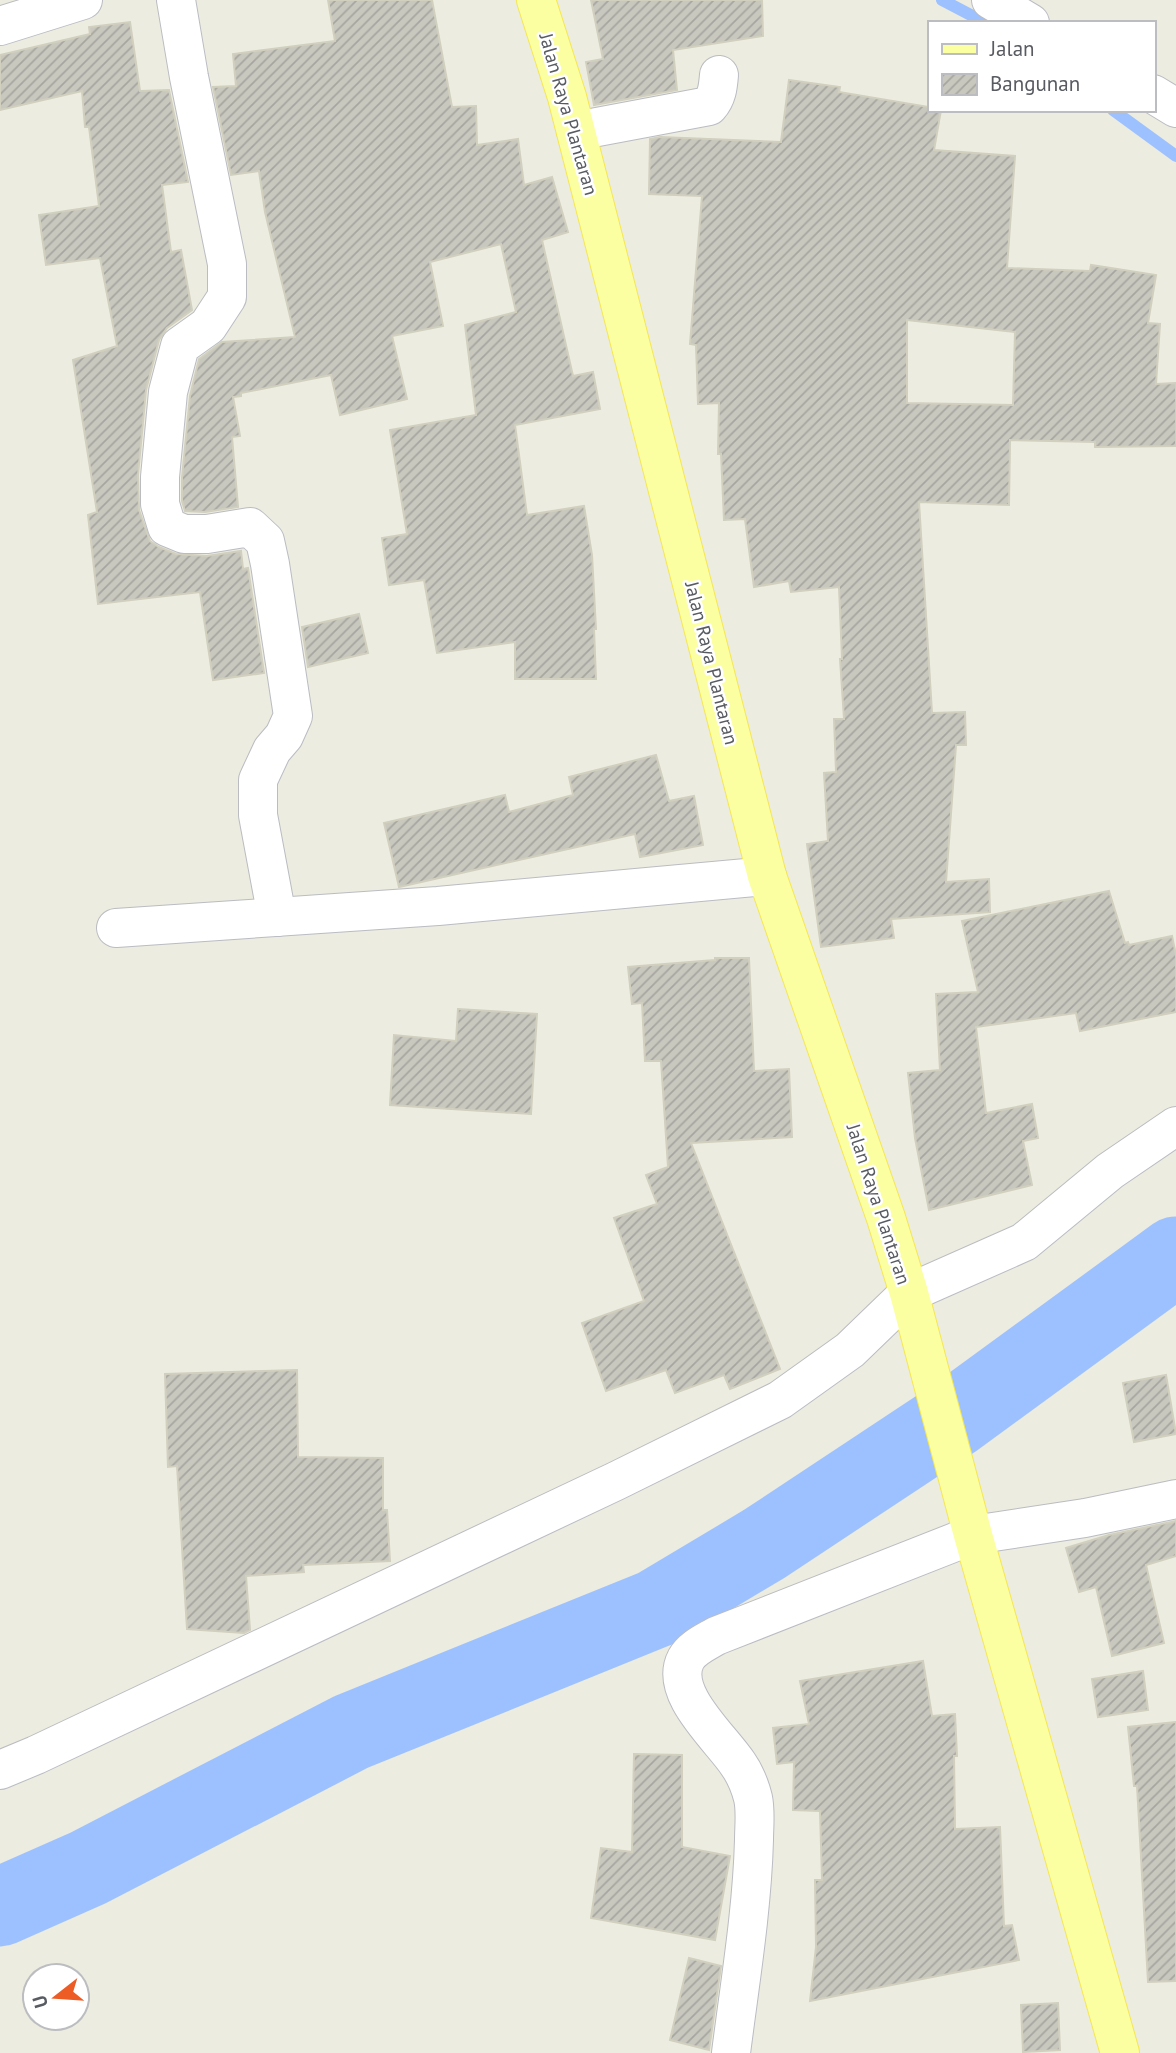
<svg xmlns="http://www.w3.org/2000/svg" width="1176" height="2053" viewBox="0 0 1176 2053" font-family="'PT Sans',sans-serif">
<style>
.lines{fill:none;stroke-linecap:round;stroke-linejoin:round}
.stream{stroke:#9dc1ff;stroke-width:12}
.river{stroke:#9dc1ff;stroke-width:79}
.building{fill:url(#building-hatch);stroke:#d1cfbe;stroke-width:2;fill-rule:evenodd}
.minor-casing{stroke:#babcc2;stroke-width:40}
.major-casing{stroke:#f5e750;stroke-width:40}
.minor{stroke:#fff;stroke-width:38}
.major{stroke:#fbffa2;stroke-width:38}
.labels{text-anchor:middle;stroke-width:5;stroke-linejoin:round;paint-order:stroke}
.street-label{font-size:19px;fill:#585b61;stroke:#fff}
</style>
<defs>
<pattern id="building-hatch" width="6" height="6" patternUnits="userSpaceOnUse" patternTransform="scale(1.75)"><rect width="6" height="6" fill="#c9c8bf"/><path d="M-1 1l2-2M0 6l6-6M5 7l2-2" fill="none" stroke="#a6a59f"/></pattern>
</defs>
<rect width="100%" height="100%" fill="#ecece0"/>
<g class="lines">
<!-- stream -->
<g class="stream">
<path d="M 942,0 L 986,23"/>
<path d="M 1113,110 L 1176,156"/>
</g>
<!-- river -->
<path class="river" d="M 0,1907 L 88,1868 L 351,1732 L 657,1608 L 764,1544 L 953,1419 L 1176,1256"/>
</g>
<!-- building -->
<g class="building">
<path d="M 328,0 L 432,0 L 452,107 L 476,106 L 477,145 L 518,139 L 524,185 L 552,177 L 568,232 L 542,240 L 573,376 L 593,372 L 600,409 L 515,425 L 527,515 L 584,506 L 592,555 L 596,629 L 594,629 L 596,679 L 515,679 L 515,642 L 437,653 L 424,580 L 389,585 L 382,538 L 407,534 L 390,430 L 476,415 L 465,325 L 516,312 L 501,244 L 430,262 L 443,326 L 392,336 L 407,399 L 340,415 L 331,375 L 241,393 L 241,396 L 233,397 L 240,436 L 232,437 L 238,507 L 205,512 L 185,511 L 182,501 L 182,478 L 190,396 L 199,359 L 222,342 L 295,337 L 265,212 L 259,171 L 231,175 L 213,87 L 236,86 L 233,54 L 335,41 Z"/>
<path d="M 591,0 L 762,0 L 763,36 L 673,50 L 677,90 L 594,105 L 586,62 L 603,59 Z"/>
<path d="M 130,22 L 140,91 L 169,90 L 188,182 L 162,185 L 171,252 L 181,250 L 192,310 L 167,328 L 159,340 L 146,390 L 138,475 L 139,510 L 150,541 L 159,547 L 176,554 L 207,556 L 241,551 L 243,569 L 248,568 L 264,673 L 213,680 L 200,592 L 98,604 L 88,515 L 97,512 L 73,360 L 117,346 L 100,258 L 46,265 L 39,215 L 99,206 L 89,127 L 85,127 L 82,91 L 0,110 L 0,55 L 90,34 L 89,27 Z"/>
<path d="M 789,80 L 840,87 L 839,92 L 929,107 L 929,110 L 941,110 L 934,150 L 1015,156 L 1007,268 L 1090,271 L 1091,265 L 1156,275 L 1148,323 L 1160,324 L 1156,384 L 1176,383 L 1176,446 L 1095,447 L 1095,442 L 1010,440 L 1009,505 L 919,502 L 932,713 L 965,712 L 966,745 L 956,745 L 946,882 L 989,879 L 990,912 L 891,919 L 894,938 L 821,947 L 807,844 L 828,841 L 824,773 L 836,772 L 834,719 L 844,719 L 840,659 L 842,659 L 839,587 L 791,592 L 789,581 L 754,587 L 745,519 L 724,520 L 721,454 L 718,454 L 719,403 L 698,404 L 696,345 L 690,344 L 702,196 L 649,194 L 650,139 L 660,137 L 781,142 ZM 907,320 L 1015,332 L 1013,405 L 907,403 Z"/>
<path d="M 359,614 L 368,653 L 308,667 L 302,627 Z"/>
<path d="M 656,755 L 669,801 L 694,796 L 703,845 L 640,857 L 635,834 L 399,887 L 384,823 L 505,795 L 509,812 L 573,795 L 569,777 Z"/>
<path d="M 1109,891 L 1125,943 L 1128,942 L 1129,945 L 1172,936 L 1176,955 L 1176,1012 L 1080,1031 L 1076,1013 L 976,1027 L 986,1113 L 1032,1104 L 1038,1138 L 1023,1141 L 1032,1185 L 929,1210 L 915,1138 L 908,1073 L 940,1070 L 936,994 L 978,992 L 962,921 Z"/>
<path d="M 715,958 L 749,958 L 754,1071 L 789,1069 L 792,1137 L 691,1143 L 780,1369 L 730,1389 L 724,1375 L 675,1393 L 666,1370 L 606,1391 L 582,1323 L 644,1301 L 614,1218 L 657,1204 L 646,1175 L 668,1167 L 661,1061 L 645,1061 L 642,1003 L 632,1004 L 628,967 L 715,960 Z"/>
<path d="M 458,1009 L 537,1014 L 531,1114 L 390,1105 L 394,1035 L 456,1041 Z"/>
<path d="M 297,1370 L 298,1457 L 383,1458 L 383,1510 L 387,1510 L 390,1561 L 303,1565 L 304,1572 L 246,1576 L 250,1630 L 244,1633 L 187,1629 L 177,1466 L 168,1467 L 165,1374 Z"/>
<path d="M 1166,1375 L 1176,1434 L 1134,1442 L 1123,1383 Z"/>
<path d="M 1176,1521 L 1176,1556 L 1146,1565 L 1164,1643 L 1112,1656 L 1096,1587 L 1079,1592 L 1066,1548 L 1109,1535 Z"/>
<path d="M 923,1661 L 932,1716 L 955,1714 L 957,1756 L 954,1756 L 955,1829 L 1000,1827 L 1004,1926 L 1012,1925 L 1019,1960 L 810,2001 L 816,1947 L 815,1880 L 822,1880 L 820,1811 L 793,1810 L 794,1762 L 777,1764 L 773,1728 L 809,1724 L 800,1681 Z"/>
<path d="M 1143,1671 L 1148,1710 L 1098,1717 L 1092,1679 Z"/>
<path d="M 1176,1722 L 1176,1981 L 1148,1982 L 1137,1786 L 1134,1786 L 1128,1727 Z"/>
<path d="M 634,1754 L 682,1755 L 682,1847 L 730,1856 L 715,1940 L 591,1918 L 601,1848 L 632,1852 Z"/>
<path d="M 689,1958 L 721,1966 L 709,2050 L 670,2040 Z"/>
<path d="M 1058,2003 L 1060,2050 L 1023,2052 L 1021,2005 Z"/>
</g>
<g class="lines">
<defs>
<g id="minor">
<path d="M 176,0 L 189,77 L 227,264 L 227,297 L 208,326 L 180,346 L 168,392 L 160,477 L 160,504 L 167,527 L 184,534 L 207,534 L 250,527 L 265,541 L 270,564 L 293,716 L 284,736 L 272,750 L 258,780 L 258,815 L 277,917"/>
<path d="M 991,0 L 1030,23"/>
<path d="M 0,26 L 83,0"/>
<path d="M 1153,94 L 1176,108"/>
<path d="M 576,131 L 709,106 C 717,97 718,87 719,75"/>
<path d="M 116,928 L 438,906 L 767,876"/>
<path d="M 0,1770 L 36,1755 L 616,1481 L 780,1400 L 850,1350 L 909,1293 L 1024,1242 L 1110,1171 L 1176,1126"/>
<path d="M 731,2053 C 740,1982 752,1911 754,1840 C 754,1827 756,1811 753,1798 C 750,1786 745,1774 738,1764 C 721,1738 668,1693 686,1659 C 692,1648 706,1642 716,1636 L 973,1535 L 1085,1518 L 1176,1499"/>
</g>
<path id="major" d="M 536,0 L 567,97 L 767,876 L 886,1218 L 909,1293 L 973,1535 L 1120,2053"/>
</defs>
<!-- minor casing -->
<use href="#minor" class="minor-casing"/>
<!-- major casing -->
<use href="#major" class="major-casing"/>
<!-- minor -->
<use href="#minor" class="minor"/>
<!-- major -->
<use href="#major" class="major"/>
</g>
<g class="labels">
<!-- street labels -->
<g class="street-label">
<text transform="translate(569 114) rotate(74)" y="7">Jalan Raya Plantaran</text>
<text transform="translate(712 663) rotate(76)" y="7">Jalan Raya Plantaran</text>
<text transform="translate(879 1204) rotate(72)" y="7">Jalan Raya Plantaran</text>
</g>
</g>
<!-- legend -->
<rect x="928" y="21" width="228" height="91" fill="#ffffff" stroke="#bcbdc0" stroke-width="2"/>
<rect x="942" y="44" width="35" height="10" fill="#fbffa2" stroke="#bcbdc0" stroke-width="2"/>
<text x="990" y="56" font-size="21" fill="#585b61">Jalan</text>
<rect x="942" y="74" width="35" height="21" fill="url(#building-hatch)" stroke="#bcbdc0" stroke-width="2"/>
<text x="990" y="91" font-size="21" fill="#585b61">Bangunan</text>
<!-- north arrow -->
<g transform="translate(56 1997) rotate(253)"><circle r="33" fill="#ffffff" stroke="#bcbdc0" stroke-width="2"/>
<path d="M0-5L12 26L0 18L-12 26Z" fill="#ed5c25"/>
<text y="-10" font-size="19" font-weight="bold" text-anchor="middle" fill="#585b61">U</text>
</g>
</svg>
